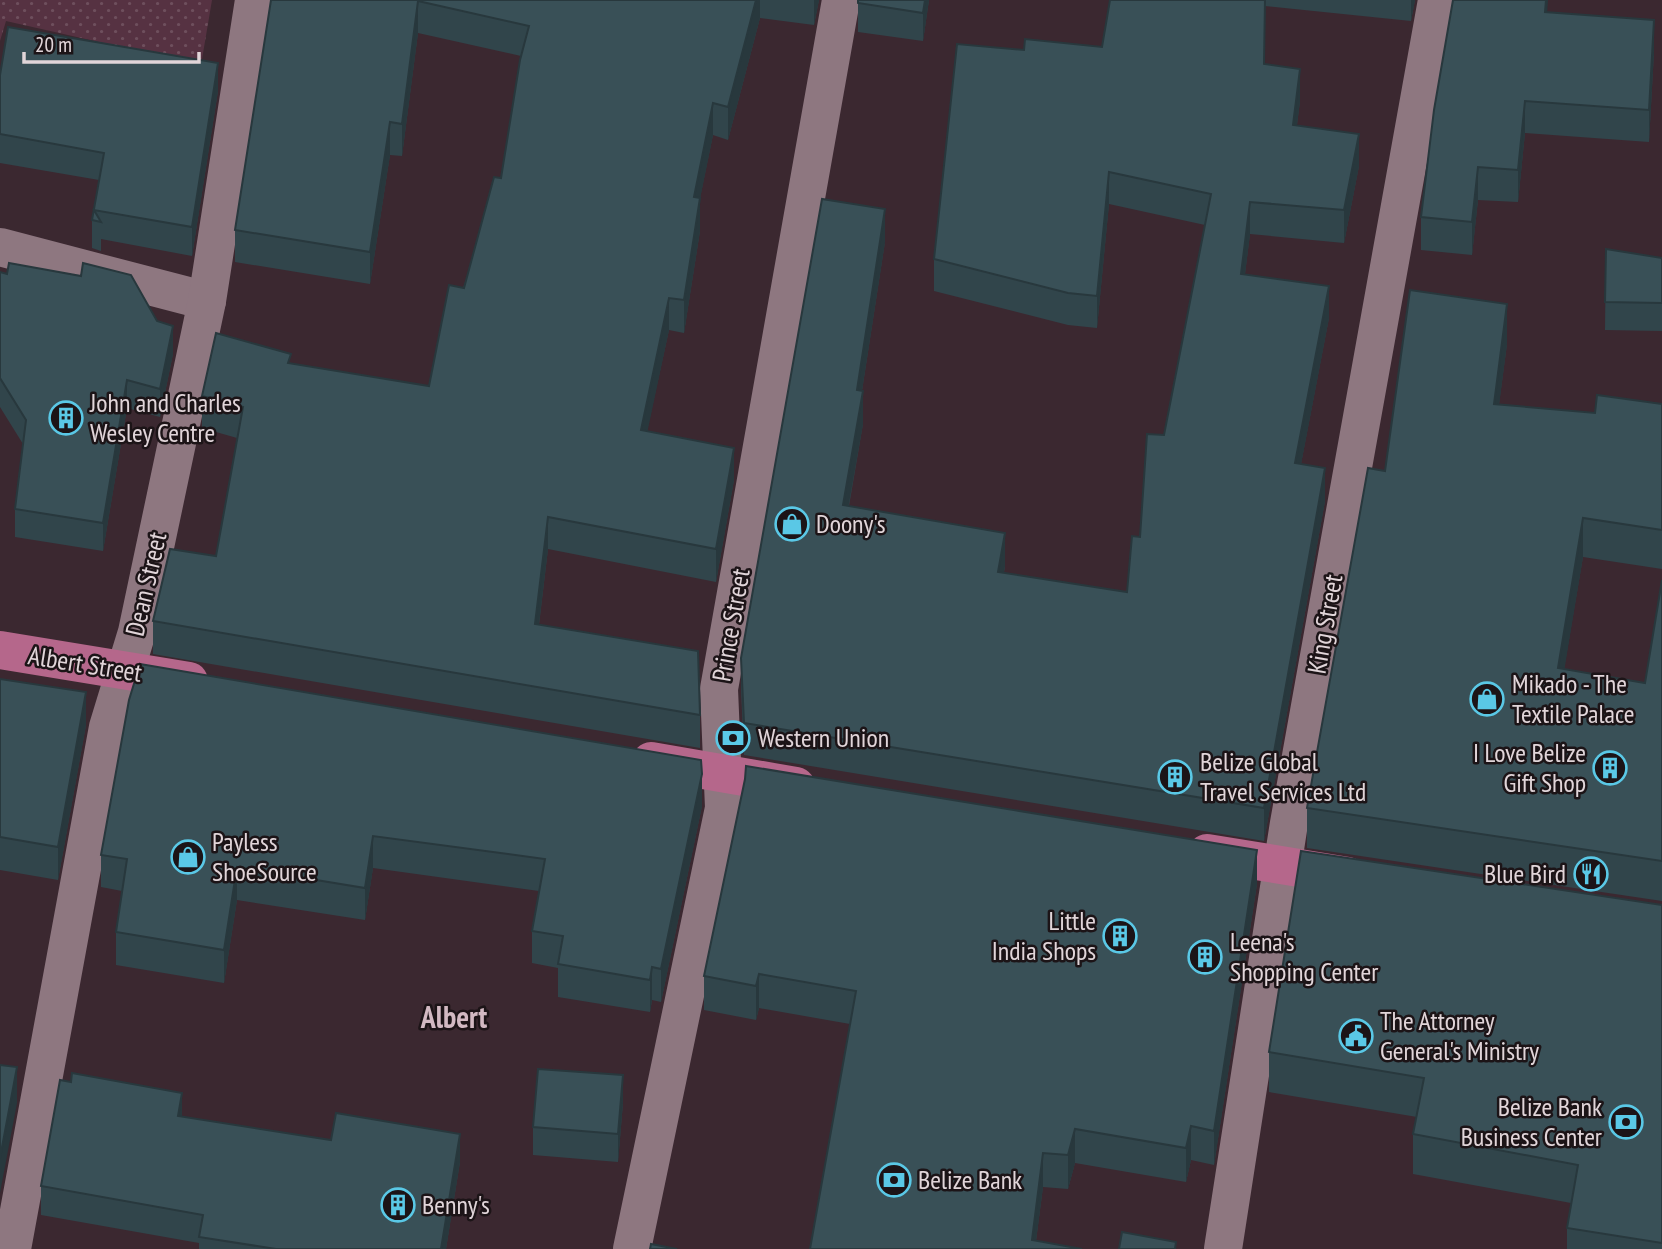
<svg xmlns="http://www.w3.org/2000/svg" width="1662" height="1249" viewBox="0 0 1662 1249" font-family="'PT Sans Narrow',sans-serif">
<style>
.grass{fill:url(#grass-dots)}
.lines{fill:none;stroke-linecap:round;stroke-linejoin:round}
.minor{stroke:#8e7780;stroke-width:38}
.major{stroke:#b5678b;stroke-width:38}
.wall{fill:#31454b}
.shaded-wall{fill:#28383d}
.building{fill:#395057;stroke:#28383d;stroke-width:2}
.labels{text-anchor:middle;stroke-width:5;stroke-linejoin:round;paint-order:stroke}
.poi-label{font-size:26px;fill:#e1d5d9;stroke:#1c1417;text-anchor:start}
.street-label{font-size:26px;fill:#e1d5d9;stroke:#1c1417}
.quarter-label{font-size:30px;font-weight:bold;fill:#d2b9c2;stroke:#1c1417}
</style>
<defs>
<pattern id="grass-dots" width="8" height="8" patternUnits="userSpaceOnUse" patternTransform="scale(1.75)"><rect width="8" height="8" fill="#563242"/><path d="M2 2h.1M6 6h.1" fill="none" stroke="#6e4f5d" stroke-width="1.8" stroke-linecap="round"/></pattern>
</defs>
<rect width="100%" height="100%" fill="#3b2830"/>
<!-- grass -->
<path class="grass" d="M 0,0 L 212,0 L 201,65 L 6,21 L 0,41 Z"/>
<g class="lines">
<!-- minor -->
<g class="minor">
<path d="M 0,247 L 207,301"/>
<path d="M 12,1249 L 108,727 L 137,632 L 207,301 L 254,0"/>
<path d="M 632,1249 L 724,808 L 719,689 L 841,0"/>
<path d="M 1223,1249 L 1289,823 L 1437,0"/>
</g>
<!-- major -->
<g class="major">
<path d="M 0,650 L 189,681"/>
<path d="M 651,761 L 796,786"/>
<path d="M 1207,853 L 1348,876"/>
</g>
</g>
<!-- wall -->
<g class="wall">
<path d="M 271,0 L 819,0 L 814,25 L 760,18 L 728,140 L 713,135 L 700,198 L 700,231 L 684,333 L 669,330 L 647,431 L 734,480 L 716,582 L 548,549 L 539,625 L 700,715 L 700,748 L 153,654 L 153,621 L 216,556 L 237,438 L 202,428 L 202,396 L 291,364 L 429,386 L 501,178 L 521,56 L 418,33 L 402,156 L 390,155 L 370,284 L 235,262 L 235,230 Z"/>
<path d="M 858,0 L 929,0 L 923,41 L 858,32 Z"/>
<path d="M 1110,0 L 1415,0 L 1411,21 L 1265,6 L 1265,64 L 1300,101 L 1297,125 L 1359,166 L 1344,243 L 1250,234 L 1245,274 L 1329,318 L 1301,464 L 1325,501 L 1264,841 L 744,755 L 741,690 L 741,658 L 885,242 L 862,391 L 863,424 L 849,506 L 1005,566 L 1004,573 L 1127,592 L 1164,435 L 1205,225 L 1109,204 L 1097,328 L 1068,325 L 934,291 L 934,259 L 1024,50 L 1102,47 Z"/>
<path d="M 1547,12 L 1654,52 L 1649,142 L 1525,133 L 1518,202 L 1478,200 L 1472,255 L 1421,250 L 1421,217 Z"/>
<path d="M 0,75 L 218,91 L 192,256 L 101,239 L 101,251 L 92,248 L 92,220 L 99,180 L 0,163 Z"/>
<path d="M 1606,249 L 1662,258 L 1662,331 L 1605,330 Z"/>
<path d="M 0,272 L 173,354 L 160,417 L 127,408 L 103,551 L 15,537 L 15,509 L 23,444 L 0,407 Z"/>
<path d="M 1507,344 L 1499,404 L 1595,413 L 1662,404 L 1662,569 L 1583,557 L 1564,669 L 1645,683 L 1662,580 L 1662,901 L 1307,848 L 1307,808 L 1385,471 Z"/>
<path d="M 0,679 L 86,725 L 58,880 L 0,870 Z"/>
<path d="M 702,806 L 661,1002 L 652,1000 L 650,1012 L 558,997 L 558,968 L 532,963 L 532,931 L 539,891 L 373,868 L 365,920 L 237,900 L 224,983 L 116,965 L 116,932 L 122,891 L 101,887 L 101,855 Z"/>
<path d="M 1257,884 L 1214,1165 L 1191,1160 L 1186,1182 L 1075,1163 L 1068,1189 L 1043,1187 L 1036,1241 L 810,1249 L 850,1024 L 759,1008 L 756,1020 L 704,1010 L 704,976 Z"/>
<path d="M 1659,905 L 1662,905 L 1662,1249 L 1567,1249 L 1567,1228 L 1571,1203 L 1413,1174 L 1413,1134 L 1417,1117 L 1269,1092 L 1269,1052 Z"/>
<path d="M 623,1103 L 618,1162 L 533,1155 L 533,1127 Z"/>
<path d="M 182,1117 L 460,1162 L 446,1249 L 199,1249 L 199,1243 L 41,1215 L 41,1186 Z"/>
</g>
<!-- shaded-wall -->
<g class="shaded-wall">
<path d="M 756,0 L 760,0 L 760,18 L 728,140 L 728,107 Z"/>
<path d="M 814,0 L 819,0 L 814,25 Z"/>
<path d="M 925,0 L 929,0 L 923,41 L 923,13 Z"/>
<path d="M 1411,0 L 1415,0 L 1411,21 Z"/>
<path d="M 1546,0 L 1548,0 L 1545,44 L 1545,12 Z"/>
<path d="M 418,1 L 418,33 L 402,156 L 402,124 Z"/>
<path d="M 1654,20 L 1654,52 L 1649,142 L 1649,110 Z"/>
<path d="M 218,63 L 218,91 L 192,256 L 192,227 Z"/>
<path d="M 1300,69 L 1300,101 L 1293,157 L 1293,125 Z"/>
<path d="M 1525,101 L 1525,133 L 1518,202 L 1518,170 Z"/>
<path d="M 713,103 L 713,135 L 694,229 L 694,197 Z"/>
<path d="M 390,122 L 390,155 L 370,284 L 370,252 Z"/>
<path d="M 1359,134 L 1359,166 L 1344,243 L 1344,210 Z"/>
<path d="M 1478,167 L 1478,200 L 1472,255 L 1472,222 Z"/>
<path d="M 1109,172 L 1109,204 L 1097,328 L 1097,296 Z"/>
<path d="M 700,198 L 700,231 L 684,333 L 684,300 Z"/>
<path d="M 1250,202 L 1250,234 L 1241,306 L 1241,274 Z"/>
<path d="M 885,209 L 885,242 L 857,423 L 857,390 Z"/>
<path d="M 1329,286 L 1329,318 L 1295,496 L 1295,463 Z"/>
<path d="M 669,298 L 669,330 L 641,462 L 641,430 Z"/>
<path d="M 1507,304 L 1507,344 L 1494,444 L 1494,404 Z"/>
<path d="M 173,326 L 173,354 L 160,417 L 160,389 Z"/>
<path d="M 127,380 L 127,408 L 103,551 L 103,523 Z"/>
<path d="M 863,391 L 863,424 L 843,537 L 843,505 Z"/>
<path d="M 734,448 L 734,480 L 716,582 L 716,549 Z"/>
<path d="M 1325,468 L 1325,501 L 1264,841 L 1264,808 Z"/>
<path d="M 548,517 L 548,549 L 535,657 L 535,624 Z"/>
<path d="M 1583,518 L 1583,557 L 1558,708 L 1558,668 Z"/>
<path d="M 1005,533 L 1005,566 L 998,604 L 998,572 Z"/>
<path d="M 86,692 L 86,725 L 58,880 L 58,847 Z"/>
<path d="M 702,774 L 702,806 L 661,1002 L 661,969 Z"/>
<path d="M 373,836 L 373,868 L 365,920 L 365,888 Z"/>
<path d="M 1257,850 L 1257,884 L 1214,1165 L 1214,1131 Z"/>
<path d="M 237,867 L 237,900 L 224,983 L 224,950 Z"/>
<path d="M 652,967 L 652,1000 L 650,1012 L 650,980 Z"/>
<path d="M 759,974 L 759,1008 L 756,1020 L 756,986 Z"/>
<path d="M 17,1067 L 17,1103 L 0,1193 L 0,1158 Z"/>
<path d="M 623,1075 L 623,1103 L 618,1162 L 618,1134 Z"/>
<path d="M 182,1093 L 182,1122 L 178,1116 Z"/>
<path d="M 1191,1126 L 1191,1160 L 1186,1182 L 1186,1148 Z"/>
<path d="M 1075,1129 L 1075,1163 L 1068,1189 L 1068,1155 Z"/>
<path d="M 460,1134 L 460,1162 L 446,1249 L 441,1249 Z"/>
<path d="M 1043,1153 L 1043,1187 L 1035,1249 L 1032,1240 Z"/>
</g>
<!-- building -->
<g class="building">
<path d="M 271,0 L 756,0 L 728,107 L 713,103 L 694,197 L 700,198 L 684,300 L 669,298 L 641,430 L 734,448 L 716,549 L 548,517 L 535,624 L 698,651 L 700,715 L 153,621 L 170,549 L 216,556 L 243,407 L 202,396 L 216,333 L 291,354 L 288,363 L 429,386 L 449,285 L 464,288 L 494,177 L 501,178 L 520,60 L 529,26 L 418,1 L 402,124 L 390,122 L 370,252 L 235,230 Z"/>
<path d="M 858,0 L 925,0 L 923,13 L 858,3 Z"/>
<path d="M 1110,0 L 1265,0 L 1264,64 L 1300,69 L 1293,125 L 1359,134 L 1344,210 L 1250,202 L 1241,274 L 1329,286 L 1295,463 L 1325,468 L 1264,808 L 744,723 L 741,658 L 822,199 L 885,209 L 857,390 L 863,391 L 843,505 L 1005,533 L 998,572 L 1127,592 L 1132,536 L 1140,537 L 1147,434 L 1164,435 L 1211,194 L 1109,172 L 1097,296 L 1068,293 L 934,259 L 957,44 L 1024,50 L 1025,39 L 1102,47 Z"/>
<path d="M 1453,0 L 1546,0 L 1545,12 L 1654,20 L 1649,110 L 1525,101 L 1518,170 L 1478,167 L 1472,222 L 1421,217 L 1434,110 Z"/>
<path d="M 8,27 L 218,63 L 192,227 L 94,210 L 101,222 L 92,220 L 104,153 L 0,134 L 0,75 Z"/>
<path d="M 1606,249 L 1662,258 L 1662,303 L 1605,302 Z"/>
<path d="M 9,263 L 81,276 L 83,263 L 131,275 L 157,321 L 173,326 L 160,389 L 127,380 L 103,523 L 15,509 L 26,420 L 0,378 L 0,272 L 7,274 Z"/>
<path d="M 1410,290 L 1507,304 L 1494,404 L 1595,413 L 1597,395 L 1662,404 L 1662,530 L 1583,518 L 1558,668 L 1645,683 L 1662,580 L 1662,861 L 1307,808 L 1368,468 L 1385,471 Z"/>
<path d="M 140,664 L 701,760 L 702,774 L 661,969 L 652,967 L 650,980 L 558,964 L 563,936 L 532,931 L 545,859 L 373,836 L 365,888 L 237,867 L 224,950 L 116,932 L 127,859 L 101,855 L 129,700 Z"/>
<path d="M 0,679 L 86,692 L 58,847 L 0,837 Z"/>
<path d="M 746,766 L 1257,850 L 1214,1131 L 1191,1126 L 1186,1148 L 1075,1129 L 1068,1155 L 1043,1153 L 1032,1240 L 1082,1249 L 810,1249 L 856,991 L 759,974 L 756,986 L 704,976 L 745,779 Z"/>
<path d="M 1301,851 L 1662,905 L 1662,1243 L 1567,1228 L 1578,1165 L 1413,1134 L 1424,1078 L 1269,1052 Z"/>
<path d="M 0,1065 L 17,1067 L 0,1158 Z"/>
<path d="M 538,1069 L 623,1075 L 618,1134 L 533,1127 Z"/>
<path d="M 72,1073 L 182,1093 L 178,1116 L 331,1140 L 336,1113 L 460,1134 L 441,1249 L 276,1249 L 199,1237 L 203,1215 L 41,1186 L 60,1080 L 71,1082 Z"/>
<path d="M 1122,1232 L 1176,1242 L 1175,1249 L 1119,1249 Z"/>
<path d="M 651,1244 L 677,1249 L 650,1249 Z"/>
</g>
<!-- icons -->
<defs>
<symbol id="building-ring" viewBox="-11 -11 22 22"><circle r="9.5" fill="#1c1417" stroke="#5ac8e6" stroke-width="1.5"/><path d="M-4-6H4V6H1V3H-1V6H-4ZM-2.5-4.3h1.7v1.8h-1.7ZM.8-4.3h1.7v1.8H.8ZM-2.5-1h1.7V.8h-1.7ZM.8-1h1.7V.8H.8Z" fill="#5ac8e6"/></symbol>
<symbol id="shop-ring" viewBox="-11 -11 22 22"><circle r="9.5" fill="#1c1417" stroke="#5ac8e6" stroke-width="1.5"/><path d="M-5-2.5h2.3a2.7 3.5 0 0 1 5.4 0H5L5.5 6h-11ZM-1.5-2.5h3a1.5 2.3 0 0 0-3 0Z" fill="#5ac8e6"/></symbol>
<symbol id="bank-ring" viewBox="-11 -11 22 22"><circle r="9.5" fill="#1c1417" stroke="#5ac8e6" stroke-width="1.5"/><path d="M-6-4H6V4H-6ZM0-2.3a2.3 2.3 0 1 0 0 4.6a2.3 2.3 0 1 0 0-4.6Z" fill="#5ac8e6"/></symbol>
<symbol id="restaurant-ring" viewBox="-11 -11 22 22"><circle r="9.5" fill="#1c1417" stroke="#5ac8e6" stroke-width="1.5"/><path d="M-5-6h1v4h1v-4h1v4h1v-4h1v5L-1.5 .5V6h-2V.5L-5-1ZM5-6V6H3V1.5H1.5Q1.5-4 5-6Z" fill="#5ac8e6"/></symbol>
<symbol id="civic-ring" viewBox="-11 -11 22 22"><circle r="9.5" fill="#1c1417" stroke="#5ac8e6" stroke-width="1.5"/><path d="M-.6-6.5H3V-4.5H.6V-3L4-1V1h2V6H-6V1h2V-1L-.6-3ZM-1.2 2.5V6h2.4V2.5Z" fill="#5ac8e6"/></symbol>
</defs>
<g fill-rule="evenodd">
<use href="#building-ring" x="47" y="399" width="38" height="38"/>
<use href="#shop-ring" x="773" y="505" width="38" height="38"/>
<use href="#shop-ring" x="1468" y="680" width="38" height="38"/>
<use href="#bank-ring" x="714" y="719" width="38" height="38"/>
<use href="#building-ring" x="1591" y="749" width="38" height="38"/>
<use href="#building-ring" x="1156" y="758" width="38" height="38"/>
<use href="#shop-ring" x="169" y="838" width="38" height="38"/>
<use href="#restaurant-ring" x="1572" y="855" width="38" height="38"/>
<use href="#building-ring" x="1101" y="917" width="38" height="38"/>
<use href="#building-ring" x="1186" y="938" width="38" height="38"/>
<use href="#civic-ring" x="1337" y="1017" width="38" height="38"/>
<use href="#bank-ring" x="1607" y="1103" width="38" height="38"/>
<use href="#bank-ring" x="875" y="1161" width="38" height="38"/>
<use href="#building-ring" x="379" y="1186" width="38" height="38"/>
</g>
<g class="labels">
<!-- poi labels -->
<g class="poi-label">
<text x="90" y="412">John and Charles<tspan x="90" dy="30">Wesley Centre</tspan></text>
<text x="816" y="533">Doony's</text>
<text x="1512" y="693">Mikado - The<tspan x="1512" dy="30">Textile Palace</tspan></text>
<text x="758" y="747">Western Union</text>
<text x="1586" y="762" text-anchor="end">I Love Belize<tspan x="1586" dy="30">Gift Shop</tspan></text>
<text x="1200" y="771">Belize Global<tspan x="1200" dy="30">Travel Services Ltd</tspan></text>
<text x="212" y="851">Payless<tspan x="212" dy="30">ShoeSource</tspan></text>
<text x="1566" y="883" text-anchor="end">Blue Bird</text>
<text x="1096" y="930" text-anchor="end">Little<tspan x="1096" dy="30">India Shops</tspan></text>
<text x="1230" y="951">Leena's<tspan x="1230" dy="30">Shopping Center</tspan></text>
<text x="1380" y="1030">The Attorney<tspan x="1380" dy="30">General's Ministry</tspan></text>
<text x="1602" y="1116" text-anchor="end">Belize Bank<tspan x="1602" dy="30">Business Center</tspan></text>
<text x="918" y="1189">Belize Bank</text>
<text x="422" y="1214">Benny's</text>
</g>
<!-- street labels -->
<g class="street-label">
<text transform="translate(146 584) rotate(-77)" y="9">Dean Street</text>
<text transform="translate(1325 624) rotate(-80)" y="9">King Street</text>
<text transform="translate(731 625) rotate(-80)" y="9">Prince Street</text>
<text transform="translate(85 664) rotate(9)" y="9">Albert Street</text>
</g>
<!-- quarter labels -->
<g class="quarter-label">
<text x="454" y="1028">Albert</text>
</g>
</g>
<!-- scale -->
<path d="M24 52v10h175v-10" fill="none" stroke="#e1d5d9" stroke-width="3.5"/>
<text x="35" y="52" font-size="21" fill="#e1d5d9" stroke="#1c1417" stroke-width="5" paint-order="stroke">20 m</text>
</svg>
